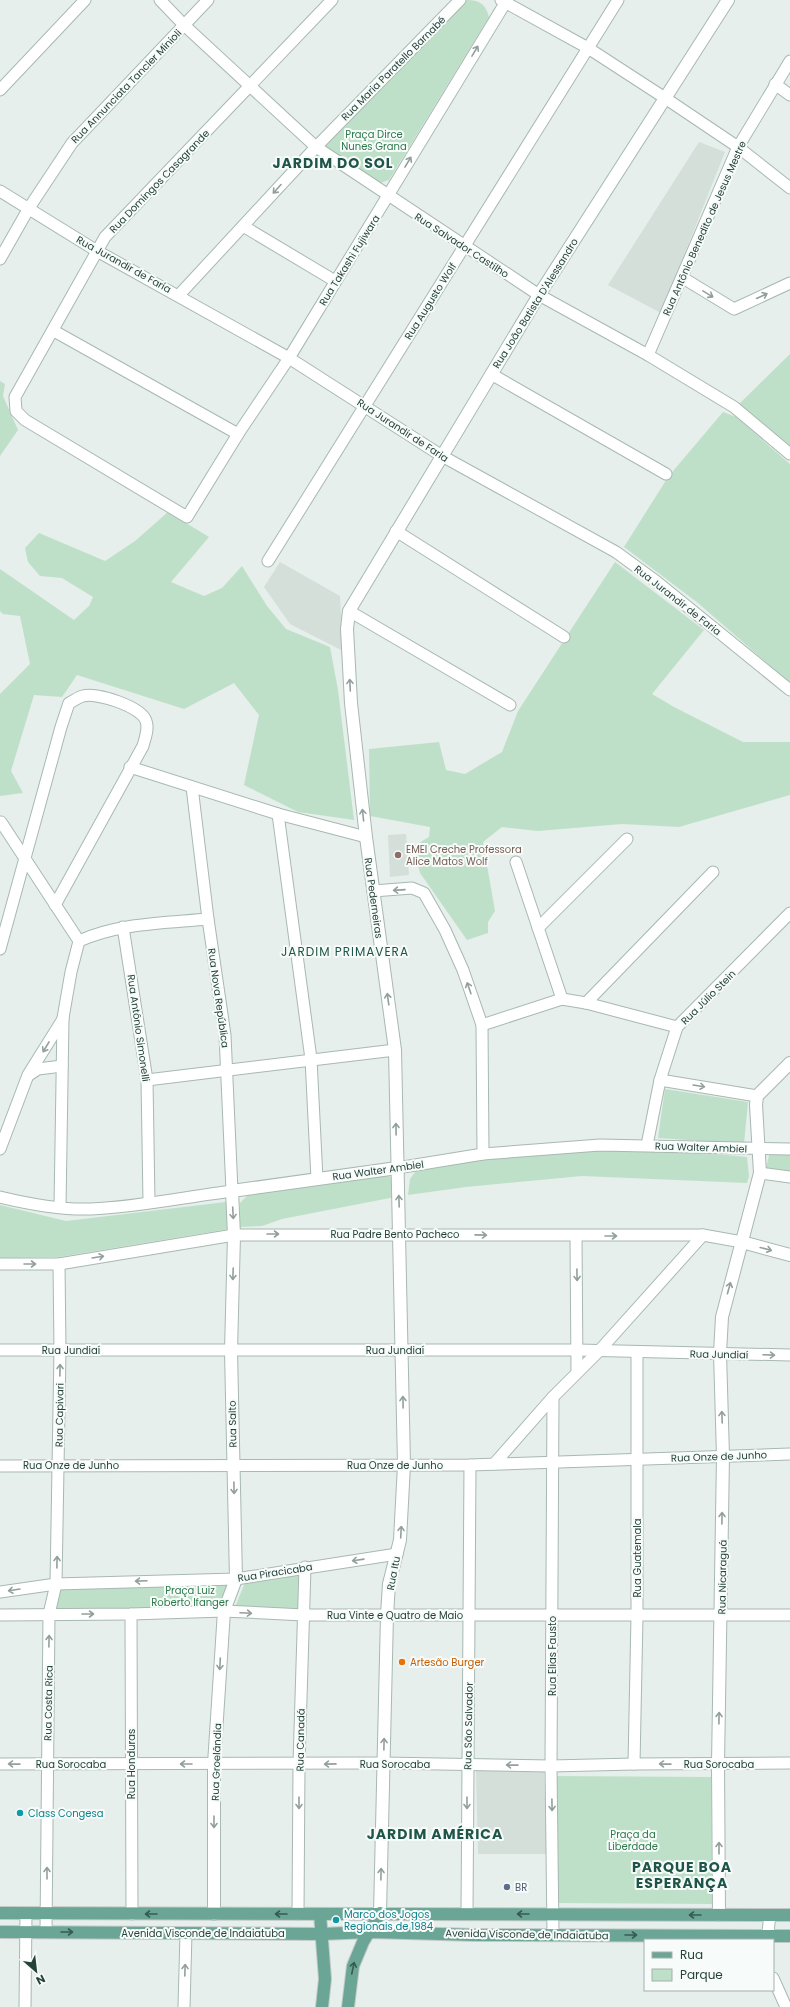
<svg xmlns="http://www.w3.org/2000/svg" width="790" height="2007" viewBox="0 0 790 2007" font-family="Poppins,sans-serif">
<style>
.built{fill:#d4dfda}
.green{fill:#bfe0c8}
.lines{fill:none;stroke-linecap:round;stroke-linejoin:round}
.minor-casing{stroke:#a8b8b2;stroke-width:13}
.tertiary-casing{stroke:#a8b8b2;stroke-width:14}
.primary-casing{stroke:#c2cac8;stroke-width:14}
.minor{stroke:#fff;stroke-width:11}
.tertiary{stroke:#fff;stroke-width:12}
.primary{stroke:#6aa596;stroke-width:12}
.oneway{stroke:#92a09c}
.oneway2{stroke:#365b51}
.education-dot{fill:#8d6e63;stroke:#f7fbf9;stroke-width:1.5}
.food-dot{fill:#e8710a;stroke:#f7fbf9;stroke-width:1.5}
.culture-dot{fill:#0f9aa8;stroke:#f7fbf9;stroke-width:1.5}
.service-dot{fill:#5c6f8a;stroke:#f7fbf9;stroke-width:1.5}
.labels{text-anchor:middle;stroke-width:4;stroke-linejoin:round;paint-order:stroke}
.street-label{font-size:10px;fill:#24423a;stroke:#f7fbf9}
.park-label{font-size:10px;fill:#2d7a4b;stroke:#f7fbf9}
.education-label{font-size:10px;fill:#785e54;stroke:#f7fbf9;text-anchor:start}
.food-label{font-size:10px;fill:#c56008;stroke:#f7fbf9;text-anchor:start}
.culture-label{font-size:10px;fill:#0d838f;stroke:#f7fbf9;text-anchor:start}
.service-label{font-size:10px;fill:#4e5e75;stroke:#f7fbf9;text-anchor:start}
.quarter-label{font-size:12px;letter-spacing:1px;fill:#1f5548;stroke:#f7fbf9}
.district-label{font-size:14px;font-weight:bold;letter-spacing:1px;fill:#1f5548;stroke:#f7fbf9}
</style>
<rect width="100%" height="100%" fill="#e6efeb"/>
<!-- built -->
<g class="built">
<path d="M 699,142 L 725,152 L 661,313 L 608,285 Z"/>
<path d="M 280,562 L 340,596 L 343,651 L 290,624 L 264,587 Z"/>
<path d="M 406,834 L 409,875 L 390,877 L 388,835 Z"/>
<path d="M 476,1771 L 544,1772 L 547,1854 L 478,1854 Z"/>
</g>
<!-- green -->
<g class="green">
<path d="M 465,0 C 479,0 485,3 489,17 L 389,180 L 380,183 L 327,149 L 326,143 Z"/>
<path d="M 790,354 L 790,451 L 739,404 Z"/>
<path d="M 0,381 L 5,384 L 3,396 L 18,430 L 0,456 Z"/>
<path d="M 723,412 L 736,417 L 790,464 L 790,683 L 698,603 L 624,547 L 668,477 Z"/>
<path d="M 168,512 L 209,537 L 171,582 L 204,596 L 222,588 L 242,566 L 267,606 L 286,629 L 330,647 L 338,690 L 354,820 L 298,812 L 244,785 L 259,715 L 234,683 L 184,709 L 77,675 L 62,697 L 34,695 L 11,771 L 23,793 L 0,796 L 0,694 L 30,664 L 20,616 L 3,614 L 0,611 L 0,569 L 74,620 L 89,606 L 93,597 L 62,578 L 40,576 L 28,562 L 25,548 L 39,533 L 105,561 L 135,541 Z"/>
<path d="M 615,562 L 704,630 L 652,694 L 674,707 L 743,742 L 790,742 L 790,795 L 679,827 L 622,824 L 538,831 L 502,827 L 483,842 L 495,911 L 488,922 L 488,933 L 467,940 L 420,873 L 414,846 L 429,837 L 430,827 L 370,816 L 369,749 L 439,742 L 446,770 L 465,774 L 502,752 L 518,711 Z"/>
<path d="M 665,1089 L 748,1102 L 744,1144 L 658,1138 Z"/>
<path d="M 771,1146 L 790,1146 L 790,1171 L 766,1169 Z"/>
<path d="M 592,1149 L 676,1150 L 747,1157 L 749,1176 L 747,1183 L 582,1176 L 466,1187 L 408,1195 L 410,1179 L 417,1169 L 439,1164 Z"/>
<path d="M 386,1174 L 393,1179 L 395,1197 L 282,1219 L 262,1226 L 240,1227 L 240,1203 L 248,1195 Z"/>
<path d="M 226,1202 L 229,1229 L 59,1257 L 0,1258 L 0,1205 L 66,1221 Z"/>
<path d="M 305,1567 L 304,1615 L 233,1612 L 247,1578 Z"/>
<path d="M 236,1579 L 224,1611 L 49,1614 L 56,1584 Z"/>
<path d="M 555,1776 L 711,1777 L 712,1904 L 555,1903 Z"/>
</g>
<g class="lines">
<defs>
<g id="minor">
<path d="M 160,0 L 184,25 L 316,147 L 539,295 L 648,355 L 734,407 L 790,454"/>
<path d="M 332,0 L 105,237 L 15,397 L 16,411 L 25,420 L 187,517 L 238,434 L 289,358 L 507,0"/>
<path d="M 501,0 L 588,48 L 665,98 L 738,147 L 790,188"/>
<path d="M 775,84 L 790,95"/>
<path d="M 0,90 L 85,0"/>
<path d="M 0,191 L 97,251 L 289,358 L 442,456 L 616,552 L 657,582 L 790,690"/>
<path d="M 243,226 L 335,281"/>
<path d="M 0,259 L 29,208 L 72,143 L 208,0"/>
<path d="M 683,278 L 734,309 L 790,283"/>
<path d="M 179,295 L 316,147 L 460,0"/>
<path d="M 54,331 L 238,434"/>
<path d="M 648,355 L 738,147 L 790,61"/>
<path d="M 491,374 L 666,474"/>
<path d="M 396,531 L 564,637"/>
<path d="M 268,561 L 618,0"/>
<path d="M 349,611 L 510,705"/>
<path d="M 130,767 L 278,814 L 366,837"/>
<path d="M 278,814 L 311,1059 L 317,1179"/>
<path d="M 1,822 L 79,941"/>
<path d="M 516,862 L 562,999"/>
<path d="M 373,891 L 412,888 L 424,893 L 445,930 L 463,970 L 482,1025 L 483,1154"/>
<path d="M 123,927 L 147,1080 L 149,1202"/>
<path d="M 538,928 L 627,839"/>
<path d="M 79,941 C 119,923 165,923 208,919"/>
<path d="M 0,949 L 61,727 L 69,703 C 74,701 78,697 83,696 C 97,692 142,707 146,721 C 149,729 145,738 143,746 L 55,905"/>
<path d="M 586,1003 L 713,872"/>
<path d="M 482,1025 L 562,999 L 586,1003 L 677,1027"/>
<path d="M 29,1075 L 38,1069 L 62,1066"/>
<path d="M 147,1080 L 395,1050"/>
<path d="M 660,1080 L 757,1096"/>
<path d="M 647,1145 L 660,1080 L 677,1027 L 790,913"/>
<path d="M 0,1149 L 28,1075 L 63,1019"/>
<path d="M 397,1168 L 483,1154 L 600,1145 L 790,1149"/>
<path d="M 760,1173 L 790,1177"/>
<path d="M 0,1197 C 29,1204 61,1210 91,1209 C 138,1207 185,1197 232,1191 L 225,1035 L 208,919 L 192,787"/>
<path d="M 60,1207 L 63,1018 L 71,972 L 79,941"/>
<path d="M 576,1236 L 577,1372"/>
<path d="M 0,1264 L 59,1264 L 234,1235 L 703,1235 L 742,1242"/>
<path d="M 0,1350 L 578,1350 L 790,1355"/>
<path d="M 494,1464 L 553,1397 L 599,1351 L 703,1235"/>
<path d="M 0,1466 L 470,1465 L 790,1454"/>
<path d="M 0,1592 L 56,1584 L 236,1579 L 397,1554"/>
<path d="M 131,1614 L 132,1914"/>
<path d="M 0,1615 L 131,1614 L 224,1611 L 304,1615 L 790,1615"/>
<path d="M 0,1764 L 383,1763 L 551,1766 L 634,1764 L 790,1763"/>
<path d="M 634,1764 L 637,1616 L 637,1353"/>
<path d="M 298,1914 L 299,1764 L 305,1567"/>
<path d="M 467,1914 L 470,1465"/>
<path d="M 46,1932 L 49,1614 L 56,1584 L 60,1350 L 59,1264"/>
<path d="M 553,1935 L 551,1766 L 553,1397"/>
<path d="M 767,1940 L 770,1915"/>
<path d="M 773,1978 L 786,2007"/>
<path d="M 25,2007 L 26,1913"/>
<path d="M 184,2007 L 186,1933"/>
</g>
<g id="tertiary">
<path d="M 742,1242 L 790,1255"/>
<path d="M 380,1913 L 387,1615 L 389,1584 L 400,1540 L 404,1465 L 395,1050 L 366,837 L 351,703 L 347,629 L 349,611 L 539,295 L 728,0"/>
<path d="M 214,1914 L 214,1764 L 224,1611 L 236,1579 L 231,1351 L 234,1235 L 232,1191 L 397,1168"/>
<path d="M 719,1915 L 718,1764 L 723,1456 L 720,1353 L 722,1317 L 760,1173 L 756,1105 L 757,1096 L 790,1063"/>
</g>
<g id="primary">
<path d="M 0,1913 L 790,1915"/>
<path d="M 320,1914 L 325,1979 L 322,2007"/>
<path d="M 0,1932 L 322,1934 L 370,1932 L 476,1935 L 790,1936"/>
<path d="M 348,2007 L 353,1966 L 363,1942 L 380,1913"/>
</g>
</defs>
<!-- minor casing -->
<use href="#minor" class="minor-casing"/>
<!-- tertiary casing -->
<use href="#tertiary" class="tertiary-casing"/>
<!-- primary casing -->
<use href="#primary" class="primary-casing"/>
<!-- minor -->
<use href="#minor" class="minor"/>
<!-- tertiary -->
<use href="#tertiary" class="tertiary"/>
<!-- primary -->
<use href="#primary" class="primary"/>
</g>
<!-- one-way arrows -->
<defs><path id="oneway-shaft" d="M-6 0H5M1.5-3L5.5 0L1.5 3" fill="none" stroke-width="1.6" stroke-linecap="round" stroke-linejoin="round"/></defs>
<g class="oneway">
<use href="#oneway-shaft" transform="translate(475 51) rotate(-59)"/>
<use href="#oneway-shaft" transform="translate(408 162) rotate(-59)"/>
<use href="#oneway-shaft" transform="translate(277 189) rotate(132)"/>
<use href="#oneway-shaft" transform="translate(708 294) rotate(31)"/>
<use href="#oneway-shaft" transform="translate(762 296) rotate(-25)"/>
<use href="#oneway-shaft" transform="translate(350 685) rotate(-93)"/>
<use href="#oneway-shaft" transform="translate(363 815) rotate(-96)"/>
<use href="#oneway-shaft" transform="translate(399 890) rotate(176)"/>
<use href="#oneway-shaft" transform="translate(469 988) rotate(-109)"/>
<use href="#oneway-shaft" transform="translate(388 999) rotate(-98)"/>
<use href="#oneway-shaft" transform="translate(46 1047) rotate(121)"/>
<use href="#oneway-shaft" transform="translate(699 1086) rotate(9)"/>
<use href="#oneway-shaft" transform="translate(396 1129) rotate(-91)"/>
<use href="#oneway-shaft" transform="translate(399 1201) rotate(-92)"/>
<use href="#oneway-shaft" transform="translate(233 1213) rotate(87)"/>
<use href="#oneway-shaft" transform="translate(273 1234)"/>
<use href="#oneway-shaft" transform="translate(481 1235) rotate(1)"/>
<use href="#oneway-shaft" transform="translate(611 1236)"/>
<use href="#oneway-shaft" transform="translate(766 1249) rotate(15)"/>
<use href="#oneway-shaft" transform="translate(98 1257) rotate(-9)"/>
<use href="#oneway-shaft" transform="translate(30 1264)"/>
<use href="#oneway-shaft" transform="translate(233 1274) rotate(92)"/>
<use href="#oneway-shaft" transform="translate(577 1275) rotate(89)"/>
<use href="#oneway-shaft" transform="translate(729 1288) rotate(-75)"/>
<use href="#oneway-shaft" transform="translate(769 1355) rotate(2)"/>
<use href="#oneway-shaft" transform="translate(60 1370) rotate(-89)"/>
<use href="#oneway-shaft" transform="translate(403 1402) rotate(-91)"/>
<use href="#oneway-shaft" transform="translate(722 1417) rotate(-92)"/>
<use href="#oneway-shaft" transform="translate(234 1488) rotate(89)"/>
<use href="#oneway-shaft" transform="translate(722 1518) rotate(-89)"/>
<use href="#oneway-shaft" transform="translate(401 1532) rotate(-87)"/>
<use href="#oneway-shaft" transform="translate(358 1560) rotate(172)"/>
<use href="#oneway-shaft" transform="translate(57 1562) rotate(-89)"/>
<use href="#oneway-shaft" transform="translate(141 1581) rotate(178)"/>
<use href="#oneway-shaft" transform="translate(14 1590) rotate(171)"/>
<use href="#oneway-shaft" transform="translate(246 1613) rotate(3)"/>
<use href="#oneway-shaft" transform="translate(88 1614)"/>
<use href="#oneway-shaft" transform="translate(49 1641) rotate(-89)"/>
<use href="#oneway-shaft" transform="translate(220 1664) rotate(93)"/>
<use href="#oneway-shaft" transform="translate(719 1718) rotate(-89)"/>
<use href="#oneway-shaft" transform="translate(384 1744) rotate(-89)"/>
<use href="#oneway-shaft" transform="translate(14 1764) rotate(-179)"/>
<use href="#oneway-shaft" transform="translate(186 1764) rotate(-180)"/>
<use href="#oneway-shaft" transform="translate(330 1764) rotate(179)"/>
<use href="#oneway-shaft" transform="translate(665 1764) rotate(-179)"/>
<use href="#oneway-shaft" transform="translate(512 1765) rotate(-179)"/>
<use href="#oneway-shaft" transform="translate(299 1803) rotate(90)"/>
<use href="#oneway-shaft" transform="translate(467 1803) rotate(90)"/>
<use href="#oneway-shaft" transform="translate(552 1805) rotate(89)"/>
<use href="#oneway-shaft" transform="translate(214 1822) rotate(90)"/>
<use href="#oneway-shaft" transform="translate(719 1848) rotate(-90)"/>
<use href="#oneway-shaft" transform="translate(47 1873) rotate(-90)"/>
<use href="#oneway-shaft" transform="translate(381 1874) rotate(-89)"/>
<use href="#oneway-shaft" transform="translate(185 1970) rotate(-88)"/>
</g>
<g class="oneway2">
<use href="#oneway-shaft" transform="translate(151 1914) rotate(180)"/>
<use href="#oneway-shaft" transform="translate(281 1914) rotate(180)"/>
<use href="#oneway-shaft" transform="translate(523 1914) rotate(-180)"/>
<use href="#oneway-shaft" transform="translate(695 1915) rotate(-180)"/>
<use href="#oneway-shaft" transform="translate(67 1932)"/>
<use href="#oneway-shaft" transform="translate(631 1935)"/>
<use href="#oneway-shaft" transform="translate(353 1968) rotate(-78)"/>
</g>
<!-- markers -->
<circle class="education-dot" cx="398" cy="855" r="4"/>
<circle class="food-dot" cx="402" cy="1662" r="4"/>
<g class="culture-dot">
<circle cx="20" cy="1813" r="4"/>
<circle cx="336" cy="1920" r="4"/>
</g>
<circle class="service-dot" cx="507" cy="1887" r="4"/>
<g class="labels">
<!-- street labels -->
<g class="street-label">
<text transform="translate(393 68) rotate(-45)" y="4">Rua Maria Paratello Barnabé</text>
<text transform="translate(126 86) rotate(-46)" y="4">Rua Annunciata Tancler Minioli</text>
<text transform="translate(159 181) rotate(-46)" y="4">Rua Domingos Casagrande</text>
<text transform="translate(704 228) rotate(-66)" y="4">Rua Antônio Benedito de Jesus Mestre</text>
<text transform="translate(462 245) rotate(33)" y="4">Rua Salvador Castilho</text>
<text transform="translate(349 260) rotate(-58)" y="4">Rua Takashi Fujiwara</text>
<text transform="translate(124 264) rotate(29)" y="4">Rua Jurandir de Faria</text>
<text transform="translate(430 301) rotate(-58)" y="4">Rua Augusto Wolf</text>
<text transform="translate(535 303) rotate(-58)" y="4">Rua João Batista D'Alessandro</text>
<text transform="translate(403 430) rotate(33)" y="4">Rua Jurandir de Faria</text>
<text transform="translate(678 600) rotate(38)" y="4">Rua Jurandir de Faria</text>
<text transform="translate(374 898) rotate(82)" y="4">Rua Pederneiras</text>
<text transform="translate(708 997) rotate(-45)" y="4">Rua Júlio Stein</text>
<text transform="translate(219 998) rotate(82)" y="4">Rua Nova República</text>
<text transform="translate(139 1028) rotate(82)" y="4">Rua Antônio Simonelli</text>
<text transform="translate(701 1147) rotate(2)" y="4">Rua Walter Ambiel</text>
<text transform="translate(378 1170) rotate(-8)" y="4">Rua Walter Ambiel</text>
<text x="395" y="1238">Rua Padre Bento Pacheco</text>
<text x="71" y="1354">Rua Jundiaí</text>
<text x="395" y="1354">Rua Jundiaí</text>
<text transform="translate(719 1354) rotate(1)" y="4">Rua Jundiaí</text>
<text transform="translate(59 1415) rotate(-89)" y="4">Rua Capivari</text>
<text transform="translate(232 1424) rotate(-91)" y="4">Rua Salto</text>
<text transform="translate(719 1456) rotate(-2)" y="4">Rua Onze de Junho</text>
<text x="71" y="1469">Rua Onze de Junho</text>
<text x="395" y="1469">Rua Onze de Junho</text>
<text transform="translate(637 1558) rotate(-90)" y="4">Rua Guatemala</text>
<text transform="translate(275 1572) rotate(-9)" y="4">Rua Piracicaba</text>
<text transform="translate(393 1573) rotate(-79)" y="4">Rua Itu</text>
<text transform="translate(722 1577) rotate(-89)" y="4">Rua Nicaraguá</text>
<text x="395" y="1619">Rua Vinte e Quatro de Maio</text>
<text transform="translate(552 1656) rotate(-90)" y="4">Rua Elias Fausto</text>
<text transform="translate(48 1703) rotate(-89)" y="4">Rua Costa Rica</text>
<text transform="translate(468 1726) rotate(-89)" y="4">Rua São Salvador</text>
<text transform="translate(300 1740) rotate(-89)" y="4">Rua Canadá</text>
<text transform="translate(216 1762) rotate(-88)" y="4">Rua Groelândia</text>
<text x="71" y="1768">Rua Sorocaba</text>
<text transform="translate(131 1764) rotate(-90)" y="4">Rua Honduras</text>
<text x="395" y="1768">Rua Sorocaba</text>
<text x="719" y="1768">Rua Sorocaba</text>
<text x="203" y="1937">Avenida Visconde de Indaiatuba</text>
<text transform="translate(527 1934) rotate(1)" y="4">Avenida Visconde de Indaiatuba</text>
</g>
<!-- park labels -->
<g class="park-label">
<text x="374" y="138">Praça Dirce<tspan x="374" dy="12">Nunes Grana</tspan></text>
<text x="190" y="1594">Praça Luiz<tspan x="190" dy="12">Roberto Ifanger</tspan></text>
<text x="633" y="1838">Praça da<tspan x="633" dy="12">Liberdade</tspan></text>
</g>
<!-- education labels -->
<g class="education-label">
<text x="406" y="853">EMEI Creche Professora<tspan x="406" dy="12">Alice Matos Wolf</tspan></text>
</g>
<!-- food labels -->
<g class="food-label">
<text x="410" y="1666">Artesão Burger</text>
</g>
<!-- culture labels -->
<g class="culture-label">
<text x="28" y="1817">Class Congesa</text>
<text x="344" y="1918">Marco dos Jogos<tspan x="344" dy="12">Regionais de 1984</tspan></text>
</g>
<!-- service labels -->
<g class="service-label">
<text x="515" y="1891">BR</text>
</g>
<!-- quarter labels -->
<g class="quarter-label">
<text x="345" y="956">JARDIM PRIMAVERA</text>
</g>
<!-- district labels -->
<g class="district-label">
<text x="333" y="168">JARDIM DO SOL</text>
<text x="435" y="1839">JARDIM AMÉRICA</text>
<text x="682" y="1872">PARQUE BOA<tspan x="682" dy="16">ESPERANÇA</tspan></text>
</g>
</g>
<!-- legend -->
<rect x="644" y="1939" width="130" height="52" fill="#f7fbf9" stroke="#a3b1ad"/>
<rect x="652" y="1952" width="20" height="6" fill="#6aa596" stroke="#a3b1ad"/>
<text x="680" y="1959" font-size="12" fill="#24423a">Rua</text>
<rect x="652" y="1969" width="20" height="12" fill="#bfe0c8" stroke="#a3b1ad"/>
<text x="680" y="1979" font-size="12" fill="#24423a">Parque</text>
<!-- north arrow -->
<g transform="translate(36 1971) rotate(152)" stroke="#f7fbf9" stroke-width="3" paint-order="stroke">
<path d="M0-3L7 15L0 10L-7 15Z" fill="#24423a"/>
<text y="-6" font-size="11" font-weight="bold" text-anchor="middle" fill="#24423a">N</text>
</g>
</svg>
